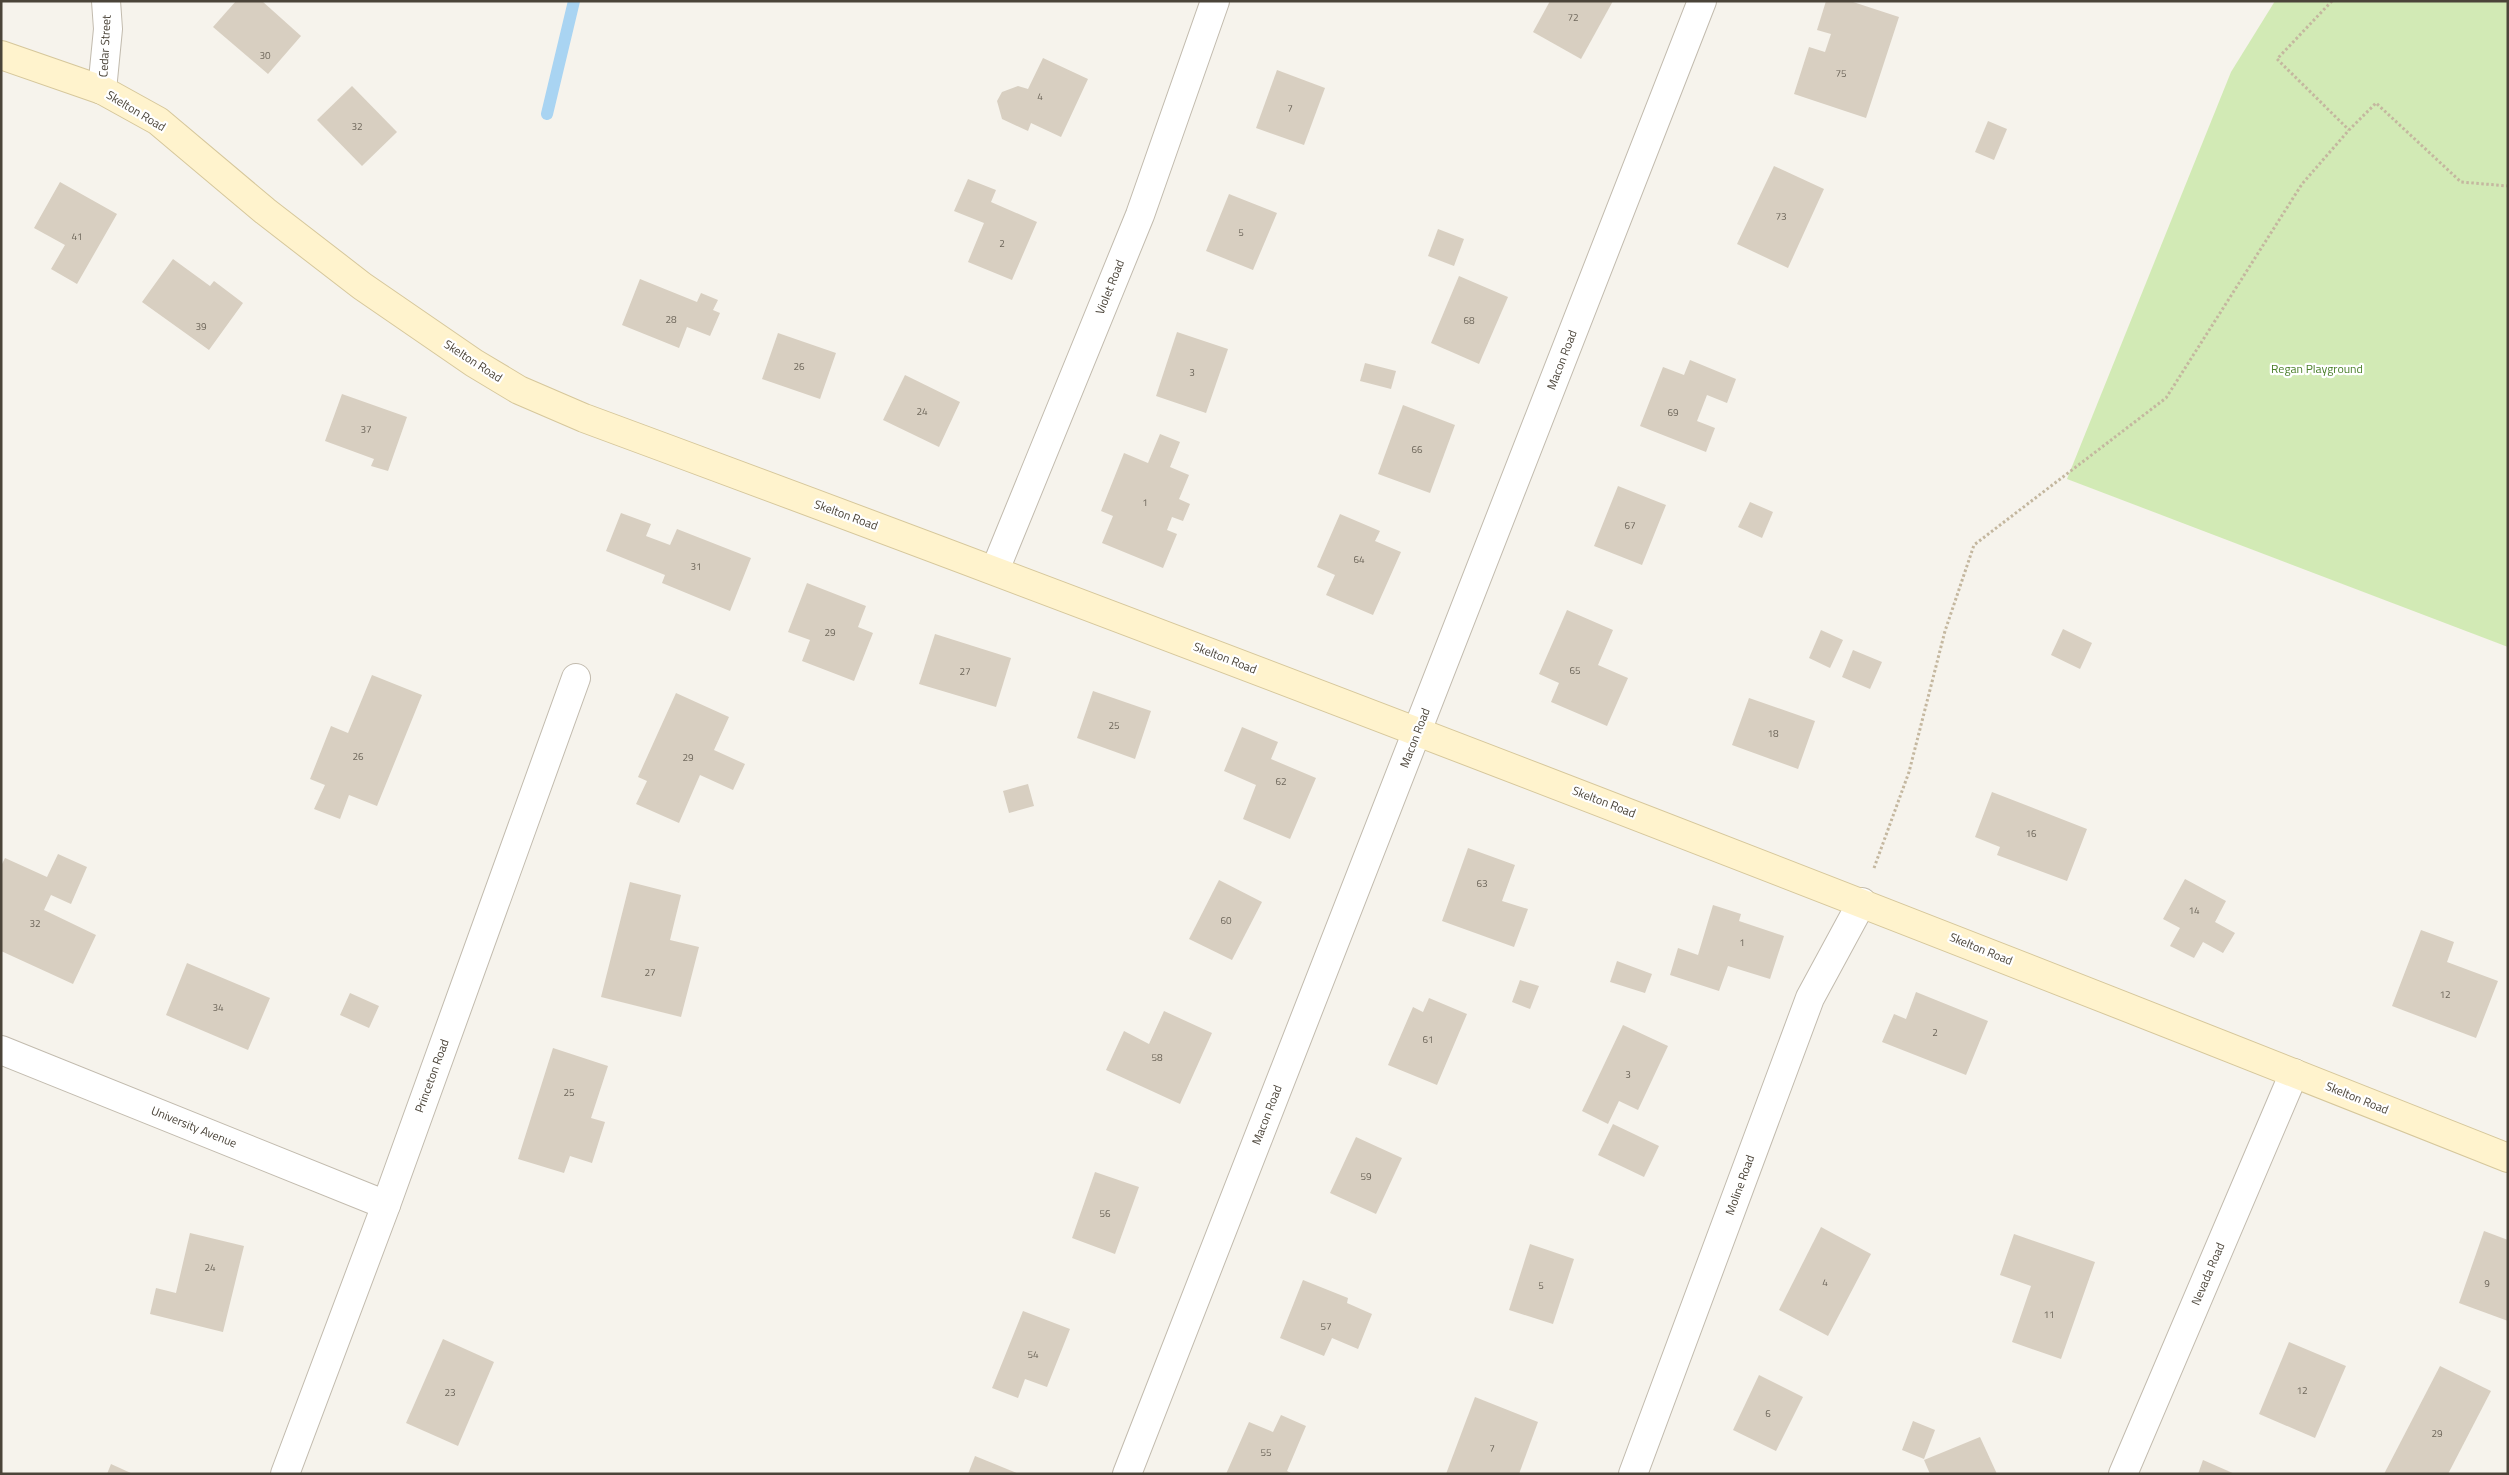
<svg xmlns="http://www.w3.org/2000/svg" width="2509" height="1475" viewBox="0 0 2509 1475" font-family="'Titillium Web',sans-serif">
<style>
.green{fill:#d2eab5}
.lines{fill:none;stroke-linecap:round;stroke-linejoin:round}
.stream{stroke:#a9d4f2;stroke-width:12}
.building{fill:#d8cfc1}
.street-casing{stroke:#c2bbae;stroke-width:30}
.secondary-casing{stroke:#d6c79b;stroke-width:30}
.path{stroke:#c4b79f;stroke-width:3;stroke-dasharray:2.5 2.5;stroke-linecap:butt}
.street{stroke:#fff;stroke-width:28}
.secondary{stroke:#fff3cd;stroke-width:28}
.labels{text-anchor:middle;stroke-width:4.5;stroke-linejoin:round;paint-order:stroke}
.number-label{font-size:10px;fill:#6e675b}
.street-label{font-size:12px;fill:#4b4439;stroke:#fff}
.park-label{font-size:12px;fill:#4a7f2a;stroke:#fff}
</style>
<rect width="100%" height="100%" fill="#f6f3ec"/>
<!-- green -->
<path class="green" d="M 2275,1 L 2508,1 L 2508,647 L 2067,479 L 2231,72 Z"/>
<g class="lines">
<!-- stream -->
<path class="stream" d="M 547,114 L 574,1"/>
</g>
<!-- building -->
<g class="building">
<path d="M 236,1 L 262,1 L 301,36 L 268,74 L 213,27 Z"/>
<path d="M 1550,1 L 1613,1 L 1581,59 L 1533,32 Z"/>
<path d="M 1826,1 L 1850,1 L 1899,17 L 1866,118 L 1794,94 L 1809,47 L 1825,52 L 1831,34 L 1817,30 Z"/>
<path d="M 1043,58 L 1088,79 L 1061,137 L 1031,123 L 1028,131 L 1002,119 L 997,101 L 1002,92 L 1018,86 L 1028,89 Z"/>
<path d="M 1277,70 L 1325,88 L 1304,145 L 1256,128 Z"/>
<path d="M 352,86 L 397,132 L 362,166 L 317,120 Z"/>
<path d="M 1988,121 L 2007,129 L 1994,160 L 1975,152 Z"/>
<path d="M 1774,166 L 1824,189 L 1788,268 L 1737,244 Z"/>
<path d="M 968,179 L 996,190 L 991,202 L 1037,222 L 1012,280 L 968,262 L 984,223 L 954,211 Z"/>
<path d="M 60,182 L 117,214 L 77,284 L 51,269 L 65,245 L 34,228 Z"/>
<path d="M 1229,194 L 1277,213 L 1253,270 L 1206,251 Z"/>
<path d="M 1438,229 L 1464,239 L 1454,266 L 1428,256 Z"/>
<path d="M 173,259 L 210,286 L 214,281 L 243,303 L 209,350 L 142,302 Z"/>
<path d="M 1459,276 L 1508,297 L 1479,364 L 1431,343 Z"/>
<path d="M 640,279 L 697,302 L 701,293 L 718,300 L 713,310 L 720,313 L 710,336 L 687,327 L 679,348 L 622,325 Z"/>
<path d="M 1177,332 L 1228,349 L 1206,413 L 1156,396 Z"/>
<path d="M 778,333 L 836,353 L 820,399 L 762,379 Z"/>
<path d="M 1690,360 L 1736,379 L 1727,403 L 1707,395 L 1697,421 L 1715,428 L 1706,452 L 1640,426 L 1663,367 L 1684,375 Z"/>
<path d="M 1365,363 L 1396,371 L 1391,389 L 1360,381 Z"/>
<path d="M 905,375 L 960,402 L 939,447 L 883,420 Z"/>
<path d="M 342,394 L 407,417 L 388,471 L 371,466 L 374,459 L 325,441 Z"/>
<path d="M 1403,405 L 1455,425 L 1430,493 L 1378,474 Z"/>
<path d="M 1160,434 L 1180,442 L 1170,467 L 1189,475 L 1179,499 L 1190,504 L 1183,521 L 1172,517 L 1167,530 L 1177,534 L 1163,568 L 1102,543 L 1113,516 L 1101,511 L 1124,453 L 1148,463 Z"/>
<path d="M 1618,486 L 1666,505 L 1642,565 L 1594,546 Z"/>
<path d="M 1750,502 L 1773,512 L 1762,538 L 1738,527 Z"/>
<path d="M 621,513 L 651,524 L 646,536 L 670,545 L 677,529 L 751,558 L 730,611 L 662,583 L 665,575 L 606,551 Z"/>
<path d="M 1340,514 L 1380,531 L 1375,541 L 1401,552 L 1373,615 L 1326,595 L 1335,575 L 1317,567 Z"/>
<path d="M 807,583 L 866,606 L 858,627 L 873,633 L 854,681 L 802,661 L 810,640 L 788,632 Z"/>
<path d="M 1567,610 L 1613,630 L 1598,665 L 1628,678 L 1607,726 L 1551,702 L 1559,683 L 1539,674 Z"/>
<path d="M 2063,629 L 2092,643 L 2080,669 L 2051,655 Z"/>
<path d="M 1821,630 L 1843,640 L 1830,668 L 1809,658 Z"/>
<path d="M 935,634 L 1011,658 L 996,707 L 919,684 Z"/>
<path d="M 1853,650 L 1882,662 L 1870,689 L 1842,677 Z"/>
<path d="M 372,675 L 422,695 L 377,806 L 349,795 L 340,819 L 314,809 L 325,785 L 310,779 L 331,726 L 348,733 Z"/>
<path d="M 1093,691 L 1151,711 L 1135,759 L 1077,738 Z"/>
<path d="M 676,693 L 729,717 L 714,750 L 745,764 L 733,790 L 700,775 L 679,823 L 636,804 L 647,781 L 638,777 Z"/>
<path d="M 1749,698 L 1815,721 L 1798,769 L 1732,745 Z"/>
<path d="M 1242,727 L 1278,742 L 1271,759 L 1316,778 L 1290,839 L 1243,819 L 1256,785 L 1224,771 Z"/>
<path d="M 1028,784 L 1034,806 L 1009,813 L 1003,791 Z"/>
<path d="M 1992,792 L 2087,829 L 2067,881 L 1997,855 L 2000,847 L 1975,837 Z"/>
<path d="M 1468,848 L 1515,865 L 1502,901 L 1528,909 L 1514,947 L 1442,921 Z"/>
<path d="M 58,854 L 87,867 L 71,904 L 51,895 L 44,910 L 96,935 L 73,984 L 1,951 L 1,866 L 5,858 L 47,877 Z"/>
<path d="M 2185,879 L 2226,901 L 2215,922 L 2235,933 L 2223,953 L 2203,942 L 2194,958 L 2170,946 L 2180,928 L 2163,919 Z"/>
<path d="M 1219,880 L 1262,902 L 1232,960 L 1189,939 Z"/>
<path d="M 630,882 L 681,895 L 670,940 L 699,947 L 681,1017 L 601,997 Z"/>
<path d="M 1713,905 L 1741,914 L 1739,921 L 1784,936 L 1770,979 L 1728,966 L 1719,991 L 1670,975 L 1678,948 L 1698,955 Z"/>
<path d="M 2421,930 L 2454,942 L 2447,962 L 2498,981 L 2476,1038 L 2392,1006 Z"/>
<path d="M 1617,961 L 1652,974 L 1645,993 L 1610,982 Z"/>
<path d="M 187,963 L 270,998 L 248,1050 L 166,1015 Z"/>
<path d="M 1520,980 L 1539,986 L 1530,1009 L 1512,1002 Z"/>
<path d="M 1916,992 L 1988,1021 L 1966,1075 L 1882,1042 L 1894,1014 L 1906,1019 Z"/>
<path d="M 350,993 L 379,1006 L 369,1028 L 340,1015 Z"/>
<path d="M 1429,998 L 1467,1014 L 1437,1085 L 1388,1065 L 1413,1007 L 1423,1012 Z"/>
<path d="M 1164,1011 L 1212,1033 L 1180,1104 L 1106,1070 L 1124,1031 L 1149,1044 Z"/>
<path d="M 1623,1025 L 1668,1046 L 1638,1110 L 1619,1101 L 1608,1124 L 1582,1111 Z"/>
<path d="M 553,1048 L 608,1066 L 591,1118 L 605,1122 L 592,1163 L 570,1156 L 564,1173 L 518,1159 Z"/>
<path d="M 1613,1124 L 1659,1146 L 1644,1177 L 1598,1155 Z"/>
<path d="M 1356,1137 L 1402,1158 L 1376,1214 L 1330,1193 Z"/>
<path d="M 1095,1172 L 1139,1187 L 1115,1254 L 1072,1238 Z"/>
<path d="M 1821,1227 L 1871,1254 L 1828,1336 L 1779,1310 Z"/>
<path d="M 2484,1231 L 2508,1240 L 2508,1321 L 2459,1303 Z"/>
<path d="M 190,1233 L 244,1246 L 223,1332 L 150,1314 L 156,1288 L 176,1293 Z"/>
<path d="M 2014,1234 L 2095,1262 L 2061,1359 L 2012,1342 L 2031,1286 L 2000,1275 Z"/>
<path d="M 1530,1244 L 1574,1259 L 1553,1324 L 1509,1310 Z"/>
<path d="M 1303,1280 L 1348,1298 L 1347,1303 L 1372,1314 L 1358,1349 L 1332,1338 L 1324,1356 L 1280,1338 Z"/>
<path d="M 1023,1311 L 1070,1329 L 1047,1387 L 1025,1379 L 1018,1398 L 992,1388 Z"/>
<path d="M 443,1339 L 494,1362 L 458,1446 L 406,1423 Z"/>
<path d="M 2289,1342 L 2346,1366 L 2315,1438 L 2259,1414 Z"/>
<path d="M 2440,1366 L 2491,1391 L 2448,1474 L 2384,1474 Z"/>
<path d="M 1759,1375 L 1803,1397 L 1776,1451 L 1733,1430 Z"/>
<path d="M 1475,1397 L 1538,1422 L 1519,1474 L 1446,1474 Z"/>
<path d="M 1281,1415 L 1306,1426 L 1287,1471 L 1293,1474 L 1226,1474 L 1249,1422 L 1273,1432 Z"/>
<path d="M 1913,1421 L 1935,1430 L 1924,1459 L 1902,1450 Z"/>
<path d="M 1980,1437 L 1997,1474 L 1930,1474 L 1924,1460 Z"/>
<path d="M 975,1456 L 1019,1474 L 968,1474 Z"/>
<path d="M 2203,1460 L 2235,1474 L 2198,1474 Z"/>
<path d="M 111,1464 L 133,1474 L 107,1474 Z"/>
</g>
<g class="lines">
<defs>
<g id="street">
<path d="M 102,90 L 108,29 L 106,1"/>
<path d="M 995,570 L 1140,215 L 1215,1"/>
<path d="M 1,1050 L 386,1205"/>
<path d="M 285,1474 L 386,1205 L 576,678"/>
<path d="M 1127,1474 L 1702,1"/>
<path d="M 1633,1474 L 1810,998 L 1862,902"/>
<path d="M 2123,1474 L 2294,1073"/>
</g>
<path id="secondary" d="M 1,55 L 102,90 L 158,121 L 265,211 L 362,286 L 474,363 L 519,390 L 584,418 C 1229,656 1869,904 2508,1158"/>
</defs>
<!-- street casing -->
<use href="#street" class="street-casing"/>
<!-- secondary casing -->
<use href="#secondary" class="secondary-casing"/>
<!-- path -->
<g class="path">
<path d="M 2332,1 L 2277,59 L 2349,130"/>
<path d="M 1874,868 L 1909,772 L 1945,631 L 1974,545 L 2166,398 L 2302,184 L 2349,130 L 2376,103 L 2461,182 L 2508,186"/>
</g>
<!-- street -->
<use href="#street" class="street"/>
<!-- secondary -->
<use href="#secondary" class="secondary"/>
</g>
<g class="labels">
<!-- number labels -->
<g class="number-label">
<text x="1573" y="21">72</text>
<text x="265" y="59">30</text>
<text x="1841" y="77">75</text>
<text x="1040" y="100">4</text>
<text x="1290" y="112">7</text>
<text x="357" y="130">32</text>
<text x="1781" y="220">73</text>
<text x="1241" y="236">5</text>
<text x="77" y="240">41</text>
<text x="1002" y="247">2</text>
<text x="671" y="323">28</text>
<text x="1469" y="324">68</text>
<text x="201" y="330">39</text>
<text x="799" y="370">26</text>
<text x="1192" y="376">3</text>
<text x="922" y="415">24</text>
<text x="1673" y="416">69</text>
<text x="366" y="433">37</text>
<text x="1417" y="453">66</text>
<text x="1145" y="506">1</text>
<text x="1630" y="529">67</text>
<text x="1359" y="563">64</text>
<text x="696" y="570">31</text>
<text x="830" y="636">29</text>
<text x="1575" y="674">65</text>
<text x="965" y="675">27</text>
<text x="1114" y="729">25</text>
<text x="1773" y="737">18</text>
<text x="358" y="760">26</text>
<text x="688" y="761">29</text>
<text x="1281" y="785">62</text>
<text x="2031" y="837">16</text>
<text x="1482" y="887">63</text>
<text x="2194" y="914">14</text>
<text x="1226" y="924">60</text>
<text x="35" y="927">32</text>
<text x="1742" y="946">1</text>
<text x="650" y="976">27</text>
<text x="2445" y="998">12</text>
<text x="218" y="1011">34</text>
<text x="1935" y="1036">2</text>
<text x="1428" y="1043">61</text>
<text x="1157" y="1061">58</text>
<text x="1628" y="1078">3</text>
<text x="569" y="1096">25</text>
<text x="1366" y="1180">59</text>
<text x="1105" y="1217">56</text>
<text x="210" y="1271">24</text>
<text x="1825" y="1286">4</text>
<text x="2487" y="1287">9</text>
<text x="1541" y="1289">5</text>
<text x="2049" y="1318">11</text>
<text x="1326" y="1330">57</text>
<text x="1033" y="1358">54</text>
<text x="2302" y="1394">12</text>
<text x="450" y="1396">23</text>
<text x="1768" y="1417">6</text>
<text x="2437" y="1437">29</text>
<text x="1492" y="1452">7</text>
<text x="1266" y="1456">55</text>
</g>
<!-- street labels -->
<g class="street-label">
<text transform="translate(105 46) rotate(-87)" y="4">Cedar Street</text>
<text transform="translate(136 111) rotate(31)" y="4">Skelton Road</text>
<text transform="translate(1110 287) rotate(-68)" y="4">Violet Road</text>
<text transform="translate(1562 360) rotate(-69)" y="4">Macon Road</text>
<text transform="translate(473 361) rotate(33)" y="4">Skelton Road</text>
<text transform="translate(846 515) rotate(20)" y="4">Skelton Road</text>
<text transform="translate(1225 658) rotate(21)" y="4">Skelton Road</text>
<text transform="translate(1415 738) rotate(-69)" y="4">Macon Road</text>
<text transform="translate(1604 802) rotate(21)" y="4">Skelton Road</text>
<text transform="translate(1981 949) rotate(22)" y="4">Skelton Road</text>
<text transform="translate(432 1076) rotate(-70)" y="4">Princeton Road</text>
<text transform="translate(2357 1098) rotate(22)" y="4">Skelton Road</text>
<text transform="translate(1267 1115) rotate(-69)" y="4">Macon Road</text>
<text transform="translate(194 1127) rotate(22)" y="4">University Avenue</text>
<text transform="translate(1740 1185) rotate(-70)" y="4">Moline Road</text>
<text transform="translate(2208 1274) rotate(-67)" y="4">Nevada Road</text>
</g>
<!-- park labels -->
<g class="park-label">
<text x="2317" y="373">Regan Playground</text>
</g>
</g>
<!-- border -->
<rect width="2509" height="1475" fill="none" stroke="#4b4439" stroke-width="5"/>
</svg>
